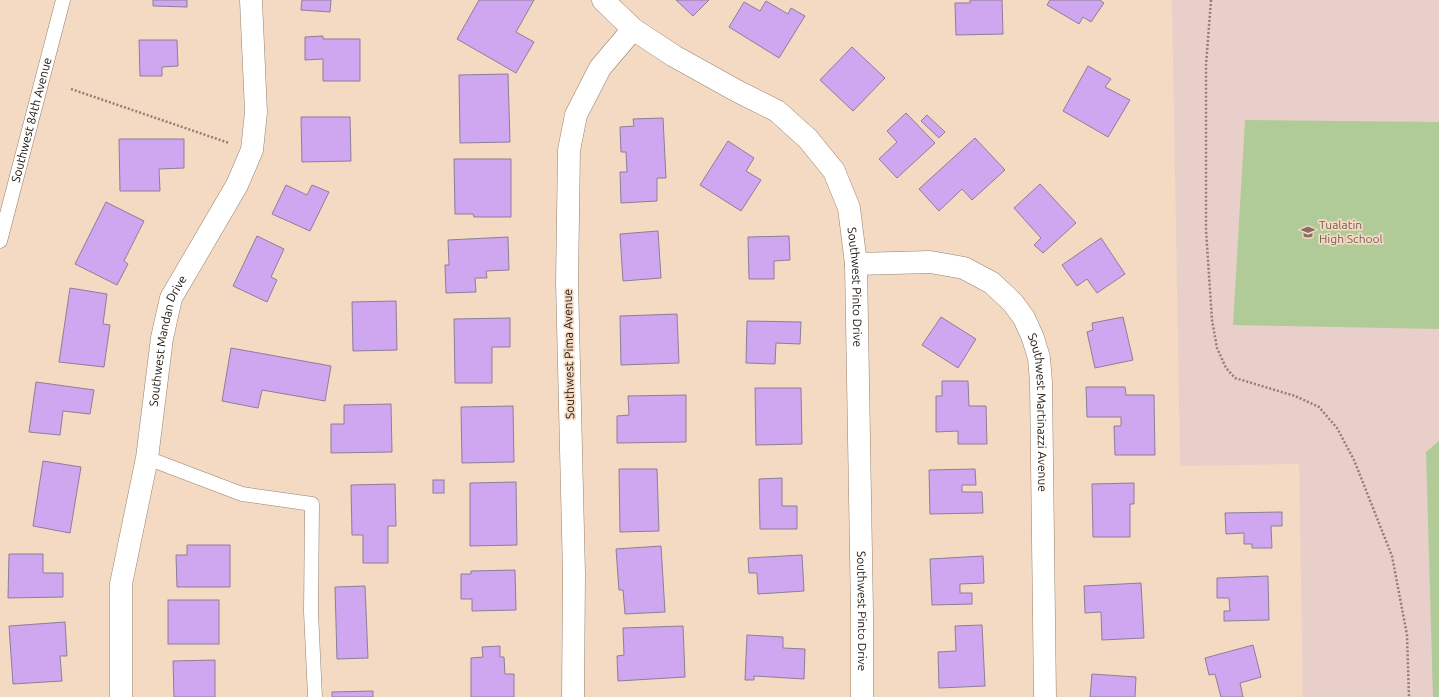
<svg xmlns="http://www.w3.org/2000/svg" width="1439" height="697" viewBox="0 0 1439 697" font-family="Ubuntu,sans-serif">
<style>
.education{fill:#e9cfca}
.green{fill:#b1cb98}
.building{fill:#cfa7f0;stroke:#8c7e98}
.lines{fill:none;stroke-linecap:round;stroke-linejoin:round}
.service-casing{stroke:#98816c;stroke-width:15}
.minor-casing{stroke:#98816c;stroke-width:23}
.path{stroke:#927f6f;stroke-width:2.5;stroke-dasharray:2 2;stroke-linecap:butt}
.service{stroke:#fff;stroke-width:14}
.minor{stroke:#fff;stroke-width:22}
.labels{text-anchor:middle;stroke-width:3.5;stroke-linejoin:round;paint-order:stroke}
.street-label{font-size:12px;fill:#1d140c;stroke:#f4dac3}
.education-label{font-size:12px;fill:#785e54;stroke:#f4dac3;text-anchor:start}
</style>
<rect width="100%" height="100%" fill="#f4dac3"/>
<!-- education -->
<path class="education" d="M 1172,0 L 1439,0 L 1439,697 L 1303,697 L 1299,464 L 1180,466 Z"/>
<!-- green -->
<g class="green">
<path d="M 1245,120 L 1439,122 L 1439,329 L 1233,325 Z"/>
<path d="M 1439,441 L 1439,697 L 1433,697 L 1426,452 Z"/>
</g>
<!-- building -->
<g class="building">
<path d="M 153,0 L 187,0 L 187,7 L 153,6 Z"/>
<path d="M 302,0 L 331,0 L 330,12 L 301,10 Z"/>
<path d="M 479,0 L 534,0 L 516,32 L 534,42 L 516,73 L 457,39 Z"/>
<path d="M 676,0 L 709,0 L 693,16 Z"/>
<path d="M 970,0 L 1002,0 L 1003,34 L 956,35 L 955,3 L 970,3 Z"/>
<path d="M 1050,0 L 1100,0 L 1104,3 L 1091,22 L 1083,17 L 1079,24 L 1047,5 Z"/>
<path d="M 766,1 L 788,14 L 791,8 L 805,16 L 779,58 L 729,27 L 744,2 L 760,11 Z"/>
<path d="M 323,36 L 323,39 L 360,39 L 360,81 L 323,81 L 323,59 L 305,60 L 305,37 Z"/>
<path d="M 139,40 L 177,40 L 178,66 L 162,67 L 162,76 L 140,76 Z"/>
<path d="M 852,47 L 885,78 L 853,111 L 820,80 Z"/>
<path d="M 1088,66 L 1111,79 L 1105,87 L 1130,100 L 1108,137 L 1063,111 Z"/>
<path d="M 508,74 L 510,142 L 460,143 L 459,75 Z"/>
<path d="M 906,113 L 935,143 L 897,178 L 879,159 L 897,142 L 887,131 Z"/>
<path d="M 927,115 L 945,132 L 939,138 L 921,121 Z"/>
<path d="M 301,117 L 350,117 L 351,161 L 302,162 Z"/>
<path d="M 663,118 L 666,178 L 657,178 L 657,201 L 621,203 L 620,172 L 627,172 L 626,152 L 621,152 L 620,127 L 634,126 L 633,119 Z"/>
<path d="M 975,138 L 1005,170 L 972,200 L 962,189 L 939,211 L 919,189 Z"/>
<path d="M 119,139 L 184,139 L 184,168 L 159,169 L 160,191 L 120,191 Z"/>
<path d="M 728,141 L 754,158 L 746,171 L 761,180 L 741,211 L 700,185 Z"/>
<path d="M 454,159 L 511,159 L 511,217 L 474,217 L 473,214 L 455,214 Z"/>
<path d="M 1040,184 L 1076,223 L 1043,253 L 1034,245 L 1041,238 L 1014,208 Z"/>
<path d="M 286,185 L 307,195 L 312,185 L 329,192 L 310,231 L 272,214 Z"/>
<path d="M 106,202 L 144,221 L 124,261 L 128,264 L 117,285 L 75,264 Z"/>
<path d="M 658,231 L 661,278 L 623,281 L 620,234 Z"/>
<path d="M 257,236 L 284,249 L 271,277 L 277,280 L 267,302 L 233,286 Z"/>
<path d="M 789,236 L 790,260 L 774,261 L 774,279 L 749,279 L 748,237 Z"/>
<path d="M 508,237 L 509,270 L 486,271 L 487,278 L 475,278 L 476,292 L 446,293 L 445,265 L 449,265 L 448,240 Z"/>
<path d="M 1101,238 L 1125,274 L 1097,293 L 1087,279 L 1077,286 L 1062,265 Z"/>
<path d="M 70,288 L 107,294 L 103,324 L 110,325 L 104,367 L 59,362 Z"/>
<path d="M 396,301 L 397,350 L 353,351 L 352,302 Z"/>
<path d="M 677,314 L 679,363 L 621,365 L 620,316 Z"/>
<path d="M 941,317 L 976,339 L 958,368 L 922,345 Z"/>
<path d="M 1123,317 L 1133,360 L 1095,368 L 1087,332 L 1093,330 L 1092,323 Z"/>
<path d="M 510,318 L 510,347 L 492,347 L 492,383 L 455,383 L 454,319 Z"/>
<path d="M 747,321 L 801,322 L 800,344 L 776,343 L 775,364 L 746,363 Z"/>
<path d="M 231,348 L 331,366 L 325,401 L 262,390 L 258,408 L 222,401 Z"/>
<path d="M 942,381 L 968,381 L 969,406 L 986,406 L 987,444 L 958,444 L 958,431 L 936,432 L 936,396 L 942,396 Z"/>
<path d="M 36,382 L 94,390 L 90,414 L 63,411 L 60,435 L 29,432 Z"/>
<path d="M 1086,387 L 1125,387 L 1126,395 L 1154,395 L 1155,455 L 1115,455 L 1114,426 L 1121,426 L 1121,417 L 1087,417 Z"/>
<path d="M 755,388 L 801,388 L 802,444 L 756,445 Z"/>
<path d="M 686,395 L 686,442 L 617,443 L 617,416 L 629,415 L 628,396 Z"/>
<path d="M 391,404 L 392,452 L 331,453 L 331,424 L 344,424 L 344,405 Z"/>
<path d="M 513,406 L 514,462 L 462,463 L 461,407 Z"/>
<path d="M 43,461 L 81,467 L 70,533 L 33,526 Z"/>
<path d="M 619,469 L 657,469 L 659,531 L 620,532 Z"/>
<path d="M 975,469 L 976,485 L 962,485 L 962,492 L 982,492 L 983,513 L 930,514 L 929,470 Z"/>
<path d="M 782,478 L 782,506 L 797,506 L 797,529 L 760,529 L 759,479 Z"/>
<rect x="433" y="480" width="11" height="13"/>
<path d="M 516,482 L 517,545 L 470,546 L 470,483 Z"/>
<path d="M 1134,483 L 1134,504 L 1130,504 L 1130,537 L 1093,537 L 1092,484 Z"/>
<path d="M 395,484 L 396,526 L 388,526 L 388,563 L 363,563 L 363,535 L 352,535 L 351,485 Z"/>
<path d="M 1282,512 L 1282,526 L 1271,526 L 1272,548 L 1252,548 L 1252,544 L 1244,544 L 1244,533 L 1226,534 L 1225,513 Z"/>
<path d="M 187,545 L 230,545 L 230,587 L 177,587 L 176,555 L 187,555 Z"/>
<path d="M 661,546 L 665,612 L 625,614 L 623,590 L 619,590 L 616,549 Z"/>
<path d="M 9,554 L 43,554 L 43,573 L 63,573 L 63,597 L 8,598 Z"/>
<path d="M 802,555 L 804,591 L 758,594 L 757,573 L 749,573 L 748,558 Z"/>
<path d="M 983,556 L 984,583 L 960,584 L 960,593 L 972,593 L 972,604 L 932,605 L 930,559 Z"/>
<path d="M 515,570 L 516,610 L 472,611 L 472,599 L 461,599 L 461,574 L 471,574 L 471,571 Z"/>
<path d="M 1268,576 L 1269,620 L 1224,621 L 1224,611 L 1230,611 L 1229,598 L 1217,598 L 1217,578 Z"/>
<path d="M 1141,583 L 1144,638 L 1102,640 L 1101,612 L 1085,613 L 1084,586 Z"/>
<path d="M 365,586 L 368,658 L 337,659 L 335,587 Z"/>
<rect x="168" y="600" width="51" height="44"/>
<path d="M 65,622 L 67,656 L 60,656 L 62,681 L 13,684 L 9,626 Z"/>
<path d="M 982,625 L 985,686 L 939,688 L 938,652 L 956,651 L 955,626 Z"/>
<path d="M 683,626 L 685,677 L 618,681 L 617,656 L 624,655 L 623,628 Z"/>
<path d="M 747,635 L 783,637 L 783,648 L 805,649 L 804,679 L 754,676 L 754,680 L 745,680 Z"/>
<path d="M 1253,645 L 1261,677 L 1240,683 L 1243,697 L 1221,697 L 1215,674 L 1209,675 L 1205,658 Z"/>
<path d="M 500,646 L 500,657 L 504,657 L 505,674 L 514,674 L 514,697 L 471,697 L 471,658 L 483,657 L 482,647 Z"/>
<path d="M 215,660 L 215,697 L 174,697 L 173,661 Z"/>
<path d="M 1092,674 L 1136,677 L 1135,697 L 1090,697 Z"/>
<path d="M 373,691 L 373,697 L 332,697 L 332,692 Z"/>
</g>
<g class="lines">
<defs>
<g id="service">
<path id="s1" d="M 0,241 L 63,0"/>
<path d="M 147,458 L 242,494 L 312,504 L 311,612 L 315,697"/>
</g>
<g id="minor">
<path id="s2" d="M 603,0 L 633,29 L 674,56 L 737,91 L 777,111 L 808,139 L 834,171 L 849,208 L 856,264 L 862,612 L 862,697"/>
<path id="s3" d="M 856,264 L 930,262 L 964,268 L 992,283 L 1013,303 L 1024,318 L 1033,338 L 1039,358 L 1041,382 L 1045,697"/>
<path id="s4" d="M 121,697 L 121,584 L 147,458 L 162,338 L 171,298 L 237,185 L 252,150 L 256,112 L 251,0"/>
<path d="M 573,697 L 574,574 L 567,282 L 569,150 L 576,115 L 600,68 L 633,29"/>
</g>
</defs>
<!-- service casing -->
<use href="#service" class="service-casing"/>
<!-- minor casing -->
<use href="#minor" class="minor-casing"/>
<!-- path -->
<g class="path">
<path d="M 1211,0 L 1206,65 L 1206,230 L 1212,320 L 1217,348 L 1226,368 L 1235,378 L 1295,396 L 1319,407 L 1337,428 L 1354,460 L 1392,556 L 1407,635 L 1409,697"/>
<path d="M 71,89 L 229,143"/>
</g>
<!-- service -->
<use href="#service" class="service"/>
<!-- minor -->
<use href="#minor" class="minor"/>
</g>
<!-- icons -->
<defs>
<symbol id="school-bare" viewBox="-9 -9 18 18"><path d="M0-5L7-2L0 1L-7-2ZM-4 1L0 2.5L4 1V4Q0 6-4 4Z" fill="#8d6e63" stroke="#f4dac3" stroke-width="2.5" paint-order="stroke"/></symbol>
</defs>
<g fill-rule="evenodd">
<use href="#school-bare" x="1298" y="222" width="20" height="20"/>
</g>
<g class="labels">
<!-- street labels -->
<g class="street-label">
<text dy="4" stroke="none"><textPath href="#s1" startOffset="125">Southwest 84th Avenue</textPath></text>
<text dy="4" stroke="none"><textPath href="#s2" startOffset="410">Southwest Pinto Drive</textPath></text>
<text dy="4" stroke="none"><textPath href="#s4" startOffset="361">Southwest Mandan Drive</textPath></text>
<text transform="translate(569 354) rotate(-91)" y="4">Southwest Pima Avenue</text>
<text dy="4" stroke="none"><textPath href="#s3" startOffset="285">Southwest Martinazzi Avenue</textPath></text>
<text dy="4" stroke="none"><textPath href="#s2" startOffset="734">Southwest Pinto Drive</textPath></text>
</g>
<!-- education labels -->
<g class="education-label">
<text x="1319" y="229">Tualatin<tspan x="1319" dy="14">High School</tspan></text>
</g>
</g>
</svg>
